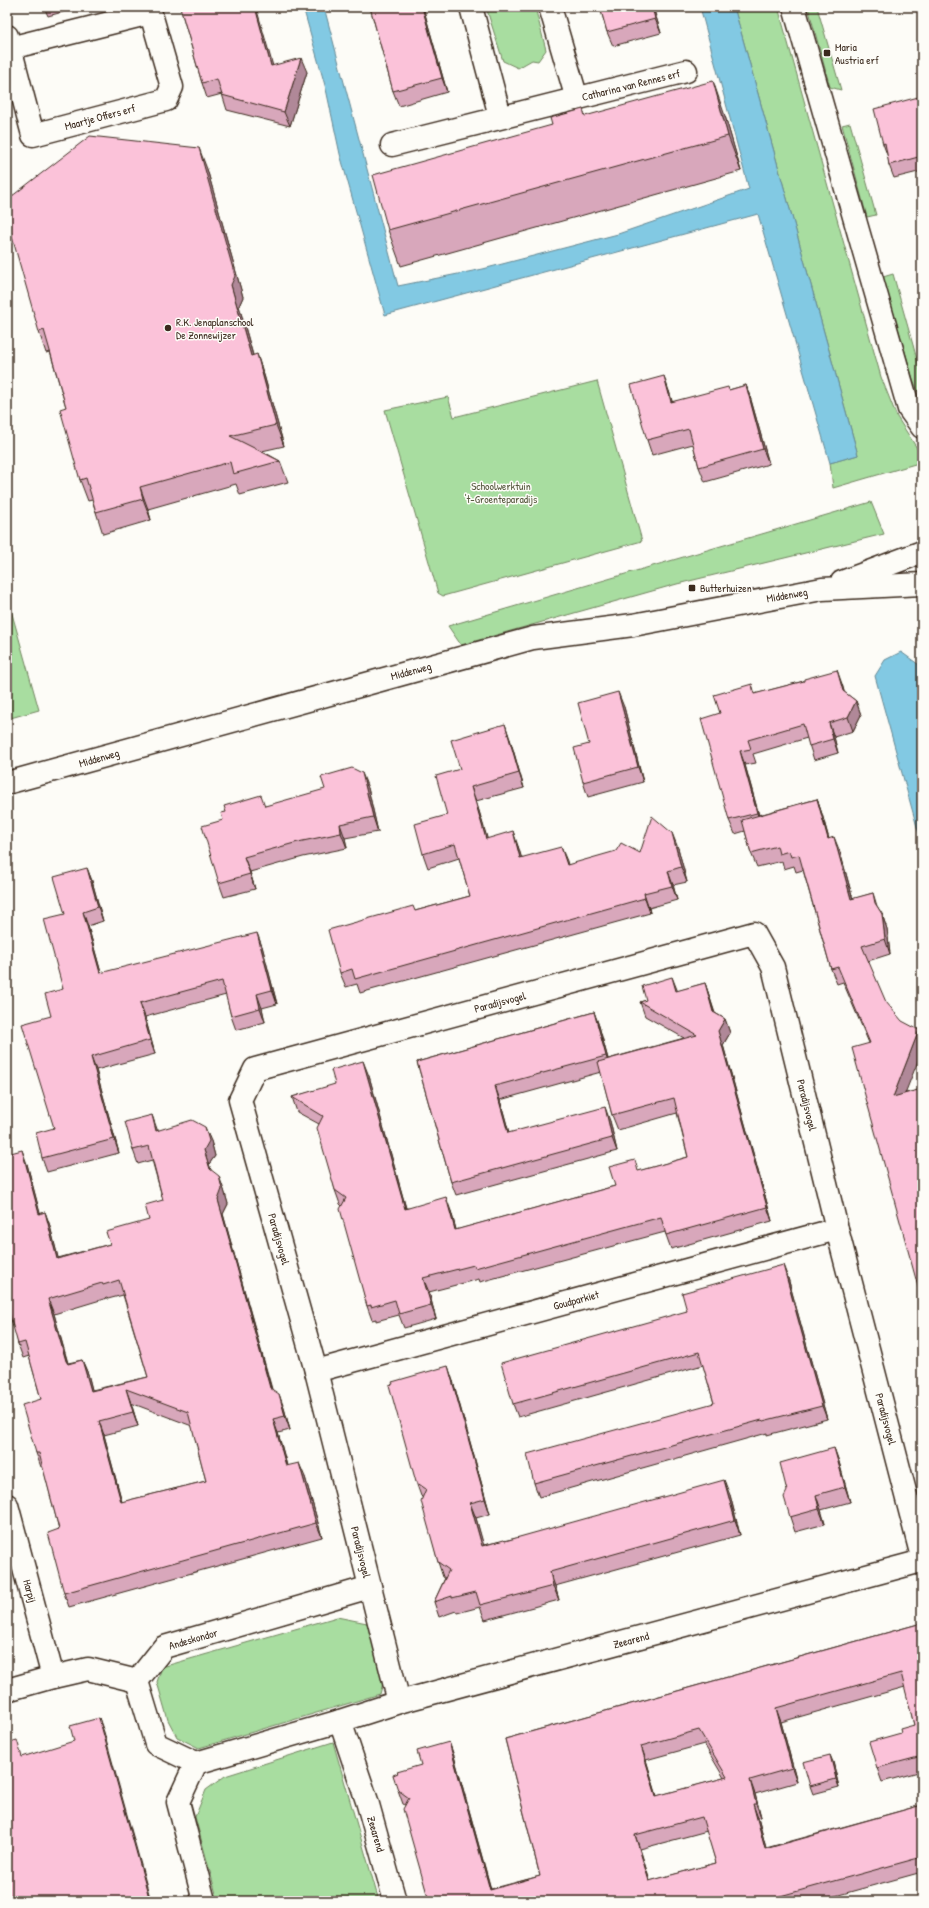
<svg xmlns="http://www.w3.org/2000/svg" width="929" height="1908" viewBox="0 0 929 1908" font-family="'Patrick Hand',sans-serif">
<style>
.green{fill:#a8dda0;stroke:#72845f}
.water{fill:#82c9e3;stroke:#668994}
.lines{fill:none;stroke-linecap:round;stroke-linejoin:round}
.minor-casing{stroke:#3b2a1e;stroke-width:25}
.minor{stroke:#fdfcf7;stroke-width:22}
.wall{fill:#d8a7bb;stroke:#3b2a1e;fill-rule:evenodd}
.shaded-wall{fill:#b08898;stroke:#3b2a1e}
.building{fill:#fbc2d9;stroke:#3b2a1e;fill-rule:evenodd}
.poi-dot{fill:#3b2a1e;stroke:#fdfcf7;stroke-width:1.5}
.labels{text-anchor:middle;stroke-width:3;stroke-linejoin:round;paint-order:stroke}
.poi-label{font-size:11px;fill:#3b2a1e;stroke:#fdfcf7;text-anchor:start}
.street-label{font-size:11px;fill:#3b2a1e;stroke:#fdfcf7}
.park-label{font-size:11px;fill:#56573e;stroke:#fdfcf7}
</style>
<rect width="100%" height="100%" fill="#fdfcf7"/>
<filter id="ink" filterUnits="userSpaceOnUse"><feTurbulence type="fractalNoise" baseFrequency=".025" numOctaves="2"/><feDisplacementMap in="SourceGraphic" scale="8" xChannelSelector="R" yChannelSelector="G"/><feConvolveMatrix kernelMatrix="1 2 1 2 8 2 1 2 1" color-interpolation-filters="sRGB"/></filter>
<g filter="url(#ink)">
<!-- green -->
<g class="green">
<path d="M 486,7 L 535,7 L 546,50 L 538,61 L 532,60 L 518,68 L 503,61 Z"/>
<path d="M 734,7 L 778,7 L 881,377 L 897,417 L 922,456 L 922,462 L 833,488 L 830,463 L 858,455 Z"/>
<path d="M 808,7 L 817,7 L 841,90 L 830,87 Z"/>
<path d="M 850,123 L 876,215 L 867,217 L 842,125 Z"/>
<path d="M 893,274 L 922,377 L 922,401 L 913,379 L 883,277 Z"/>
<path d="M 597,381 L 642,541 L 443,596 L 438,593 L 385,410 L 448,397 L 454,417 Z"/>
<path d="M 871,502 L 884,534 L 677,584 L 461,645 L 448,626 Z"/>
<path d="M 7,596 L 39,710 L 7,719 Z"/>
<path d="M 337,1617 L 367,1623 L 386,1672 L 380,1694 L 199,1748 L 177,1737 L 168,1720 L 157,1682 L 162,1667 Z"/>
<path d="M 333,1742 L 379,1901 L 218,1901 L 195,1817 L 206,1790 L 225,1776 Z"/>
</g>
<!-- water -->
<g class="water">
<path d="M 303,7 L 324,7 L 398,286 L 483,269 L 618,234 L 749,189 L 700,7 L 734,7 L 858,455 L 830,463 L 758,214 L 385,315 L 340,154 L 326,89 Z"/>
<path d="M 901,652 L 922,667 L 922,845 L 875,676 L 885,660 Z"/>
</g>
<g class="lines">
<defs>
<g id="minor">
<path d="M 471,7 L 500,116"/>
<path d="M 550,7 L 577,99"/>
<path d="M 794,7 L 909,409 L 922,427"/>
<path d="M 7,36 L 33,135 L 166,100 L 172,87 L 149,7"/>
<path d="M 10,48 L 150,13"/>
<path d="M 392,145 L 686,71"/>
<path d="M 842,582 L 922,552"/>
<path d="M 7,783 L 533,638 L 633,625 L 822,589 L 922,584"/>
<path d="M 316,1371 L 837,1229"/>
<path d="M 7,1505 L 53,1677"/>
<path d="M 137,1681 L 156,1744 L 196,1763"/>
<path d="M 7,1690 L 53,1677 L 88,1669 L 137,1681 L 164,1647 L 370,1587"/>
<path d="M 399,1702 L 316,1371 L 240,1100 L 255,1069 L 754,933 L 773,967 L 837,1229 L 922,1557"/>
<path d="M 340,1721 L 367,1801 L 395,1901"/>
<path d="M 204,1901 L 178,1802 L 196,1763 L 340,1721 L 399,1702 L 922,1561"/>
</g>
</defs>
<!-- minor casing -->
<use href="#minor" class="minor-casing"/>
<!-- minor -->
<use href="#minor" class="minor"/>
</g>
<!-- wall -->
<g class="wall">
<path d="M 44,7 L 81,7 L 48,16 Z"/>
<path d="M 180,7 L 273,66 L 307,72 L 290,126 L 227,110 L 222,94 L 207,98 L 202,83 Z"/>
<path d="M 370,7 L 423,7 L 447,92 L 399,106 L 393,91 Z"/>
<path d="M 600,7 L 653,7 L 661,33 L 613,46 L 607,32 Z"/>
<path d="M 922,96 L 922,171 L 894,178 L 889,165 L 888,157 L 883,144 Z"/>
<path d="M 585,116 L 725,116 L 741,171 L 401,266 L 388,230 L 552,125 Z"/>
<path d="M 207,169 L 243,297 L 239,306 L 253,355 L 264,375 L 284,446 L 262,451 L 280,461 L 288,482 L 240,495 L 236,484 L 148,509 L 151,520 L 103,534 L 96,512 L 92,500 L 88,501 L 80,480 L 66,407 L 50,352 L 46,353 L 39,332 Z"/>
<path d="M 746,385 L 751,400 L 769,464 L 705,482 L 699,467 L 693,444 L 652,455 L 647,440 L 669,391 L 672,402 L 729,390 Z"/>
<path d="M 804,681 L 842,684 L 844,692 L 856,701 L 861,715 L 853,731 L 834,737 L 838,753 L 814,760 L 807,738 L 753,754 L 756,763 L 745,765 L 759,815 L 817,799 L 822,814 L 829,839 L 840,852 L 853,899 L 873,893 L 877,906 L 882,914 L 887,929 L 890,954 L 868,961 L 906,1093 L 918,1090 L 922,1101 L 922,1301 L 869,1043 L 843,982 L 837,984 L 831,969 L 803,870 L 796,872 L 794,866 L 784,869 L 782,861 L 757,867 L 751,853 L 745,831 L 735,834 L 729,820 L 720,713 L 752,684 L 755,694 Z"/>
<path d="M 624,707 L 643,782 L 588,797 L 583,782 L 589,744 Z"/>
<path d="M 510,739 L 524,788 L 476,801 L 487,839 L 518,846 L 521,857 L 568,865 L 640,853 L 678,848 L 687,882 L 673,885 L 677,900 L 649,908 L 650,913 L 360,993 L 357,984 L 346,987 L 340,973 L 415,911 L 470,896 L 459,858 L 428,868 L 423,854 L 447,815 L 460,769 Z"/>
<path d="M 368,788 L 378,832 L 345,838 L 347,848 L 303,857 L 250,872 L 255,889 L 224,897 L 219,883 L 266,806 Z"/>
<path d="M 87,868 L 92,881 L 103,921 L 88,926 L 101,973 L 262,946 L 277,1004 L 262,1008 L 265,1022 L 236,1030 L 231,1016 L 226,995 L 145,1017 L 155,1054 L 96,1070 L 119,1153 L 47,1172 L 42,1158 L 54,1128 L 51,1016 L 63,989 L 65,914 Z"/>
<path d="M 705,983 L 715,1013 L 725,1019 L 730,1033 L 723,1045 L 772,1221 L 671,1249 L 665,1232 L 480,1282 L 479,1279 L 429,1292 L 436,1319 L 404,1328 L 399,1315 L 376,1321 L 376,1319 L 372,1320 L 367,1306 L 342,1206 L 340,1204 L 335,1190 L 319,1124 L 297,1112 L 292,1097 L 369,1076 L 406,1208 L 451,1211 L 456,1230 L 615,1186 L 639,1171 L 688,1157 L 677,1113 L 618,1130 L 612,1115 L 601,1072 L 500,1100 L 509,1133 L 610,1121 L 617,1151 L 456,1195 L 451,1182 L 417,1062 L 594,1012 L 599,1026 L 608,1059 L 684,1038 L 645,1016 L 640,1002 Z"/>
<path d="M 157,1130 L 211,1141 L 215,1156 L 209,1164 L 211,1170 L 224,1190 L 228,1204 L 223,1214 L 238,1268 L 272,1389 L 284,1408 L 290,1430 L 278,1433 L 287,1466 L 305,1477 L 322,1537 L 69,1607 L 64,1593 L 59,1529 L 43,1467 L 41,1467 L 36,1453 L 41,1399 L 29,1356 L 23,1358 L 18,1344 L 9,1294 L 27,1164 L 40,1214 L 45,1212 L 50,1226 L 58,1258 L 110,1244 L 149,1220 L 163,1200 L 152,1160 L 138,1164 L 133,1150 ZM 123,1295 L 148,1377 L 92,1390 L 88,1374 L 82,1360 L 68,1363 L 54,1314 L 107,1298 L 108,1299 ZM 131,1403 L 192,1426 L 206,1481 L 122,1502 L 104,1435 L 138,1426 Z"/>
<path d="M 788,1278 L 827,1419 L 767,1435 L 767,1433 L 539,1497 L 534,1483 L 714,1403 L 703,1365 L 518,1417 L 513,1404 L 687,1311 Z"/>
<path d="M 453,1381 L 490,1514 L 476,1518 L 483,1545 L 730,1495 L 740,1535 L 555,1586 L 559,1600 L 485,1620 L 480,1607 L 457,1613 L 456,1611 L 439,1617 L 434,1602 L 445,1578 L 443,1577 L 438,1562 L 422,1497 L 421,1496 L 416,1482 Z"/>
<path d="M 834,1448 L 839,1462 L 850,1502 L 821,1510 L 825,1524 L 795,1532 L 790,1517 Z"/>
<path d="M 922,1623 L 922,1771 L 882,1782 L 877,1768 L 901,1733 L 914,1725 L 905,1687 L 781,1722 L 797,1782 L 755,1794 L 761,1817 L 758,1818 L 766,1848 L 922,1805 L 922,1872 L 817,1901 L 429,1901 L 405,1805 L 403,1804 L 398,1790 L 421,1765 L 449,1742 L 454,1756 L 491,1889 L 540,1876 L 505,1739 ZM 704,1744 L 724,1778 L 657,1796 L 646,1760 ZM 707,1831 L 716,1863 L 650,1881 L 640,1849 Z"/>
<path d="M 833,1762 L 839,1787 L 813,1794 L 810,1786 Z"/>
</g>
<!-- shaded-wall -->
<g class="shaded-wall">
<path d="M 255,7 L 256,7 L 277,80 L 271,66 Z"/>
<path d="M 422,7 L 423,7 L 447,92 L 442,78 Z"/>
<path d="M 652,7 L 653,7 L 661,33 L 655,19 Z"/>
<path d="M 301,58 L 307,72 L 290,126 L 284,112 Z"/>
<path d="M 713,81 L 725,116 L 741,171 L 728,136 Z"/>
<path d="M 199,148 L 207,169 L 243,297 L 239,306 L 259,377 L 251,356 L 231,285 Z"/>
<path d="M 257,354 L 264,375 L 284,446 L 276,425 Z"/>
<path d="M 664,376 L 669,391 L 677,417 L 671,402 Z"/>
<path d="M 746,385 L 751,400 L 769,464 L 763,449 Z"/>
<path d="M 140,487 L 148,509 L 151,520 L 143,499 Z"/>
<path d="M 837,670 L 842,684 L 848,705 L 843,691 Z"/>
<path d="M 618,692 L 624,707 L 643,782 L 638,767 Z"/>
<path d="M 856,701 L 861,715 L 853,731 L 848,717 Z"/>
<path d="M 829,723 L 834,737 L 838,753 L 833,739 Z"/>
<path d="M 505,724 L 510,739 L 524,788 L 519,773 Z"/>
<path d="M 740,751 L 745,765 L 762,827 L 757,813 Z"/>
<path d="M 362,773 L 368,788 L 378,832 L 373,817 Z"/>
<path d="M 471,787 L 476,801 L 492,854 L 486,839 Z"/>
<path d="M 817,799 L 822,814 L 833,854 L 828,839 Z"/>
<path d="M 340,824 L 345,838 L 347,848 L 341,833 Z"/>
<path d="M 513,831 L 518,846 L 526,872 L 520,858 Z"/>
<path d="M 672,833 L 678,848 L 687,882 L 681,867 Z"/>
<path d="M 834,837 L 840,852 L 857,914 L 851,899 Z"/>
<path d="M 561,847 L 567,861 L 572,880 Z"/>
<path d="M 244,857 L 250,872 L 255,889 L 250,874 Z"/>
<path d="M 87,868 L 92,881 L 103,921 L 98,907 Z"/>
<path d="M 668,871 L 673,885 L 677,900 L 672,886 Z"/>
<path d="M 644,893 L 649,908 L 650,913 L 645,898 Z"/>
<path d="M 83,912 L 88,926 L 105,987 L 100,973 Z"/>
<path d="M 882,914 L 887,929 L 890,954 L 885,939 Z"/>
<path d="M 257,933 L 262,946 L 277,1004 L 272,990 Z"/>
<path d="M 672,977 L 678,992 L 676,991 Z"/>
<path d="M 705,983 L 710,998 L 718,1026 L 713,1012 Z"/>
<path d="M 257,994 L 262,1008 L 265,1022 L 260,1008 Z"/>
<path d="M 140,1003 L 145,1017 L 155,1054 L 150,1040 Z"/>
<path d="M 594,1012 L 599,1026 L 611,1070 L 606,1056 Z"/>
<path d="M 725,1019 L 730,1033 L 723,1045 L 772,1221 L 767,1207 L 718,1031 Z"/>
<path d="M 919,1030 L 922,1039 L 922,1051 L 898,1111 L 893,1097 Z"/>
<path d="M 91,1057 L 96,1070 L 119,1153 L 114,1139 Z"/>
<path d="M 363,1061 L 369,1076 L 410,1223 L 405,1209 Z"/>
<path d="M 495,1086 L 500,1100 L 513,1147 L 508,1133 Z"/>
<path d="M 605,1107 L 610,1121 L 617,1151 L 612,1138 Z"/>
<path d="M 152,1115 L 157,1129 L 161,1145 L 156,1131 Z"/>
<path d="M 205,1127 L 211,1141 L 215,1156 L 209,1164 L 215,1183 L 210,1169 L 204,1150 Z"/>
<path d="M 22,1150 L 27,1164 L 44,1228 L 39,1214 Z"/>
<path d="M 219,1176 L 224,1190 L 228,1204 L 223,1214 L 275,1402 L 270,1388 L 218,1200 Z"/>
<path d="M 446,1197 L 451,1211 L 460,1244 L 455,1230 Z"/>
<path d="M 45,1212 L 50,1226 L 62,1273 L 57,1259 Z"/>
<path d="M 783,1265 L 788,1278 L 827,1419 L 822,1406 Z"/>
<path d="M 423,1278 L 429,1292 L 436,1319 L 431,1305 Z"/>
<path d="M 48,1299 L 54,1314 L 71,1375 L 66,1361 Z"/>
<path d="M 82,1360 L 88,1374 L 96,1405 L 91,1391 Z"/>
<path d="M 448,1366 L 453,1381 L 490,1514 L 485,1499 Z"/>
<path d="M 126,1389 L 131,1403 L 138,1426 L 133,1412 Z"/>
<path d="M 279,1394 L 284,1408 L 290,1430 L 285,1416 Z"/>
<path d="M 273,1419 L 278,1433 L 291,1480 L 286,1466 Z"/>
<path d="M 99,1421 L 104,1435 L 126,1517 L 121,1502 Z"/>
<path d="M 834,1448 L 839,1462 L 850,1502 L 845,1487 Z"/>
<path d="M 299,1463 L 305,1477 L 322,1537 L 316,1523 Z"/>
<path d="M 724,1480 L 730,1495 L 740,1535 L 735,1520 Z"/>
<path d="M 816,1495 L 821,1510 L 825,1524 L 819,1509 Z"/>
<path d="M 470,1503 L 476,1518 L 488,1560 L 482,1546 Z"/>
<path d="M 550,1572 L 555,1586 L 559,1600 L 553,1586 Z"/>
<path d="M 776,1708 L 781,1722 L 797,1782 L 792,1768 Z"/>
<path d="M 99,1718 L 104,1732 L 151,1901 L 150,1901 Z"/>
<path d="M 449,1742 L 454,1756 L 494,1901 L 490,1890 Z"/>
<path d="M 641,1746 L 646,1760 L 661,1810 L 656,1796 Z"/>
<path d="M 830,1755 L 833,1762 L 839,1787 L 836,1779 Z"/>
<path d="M 750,1780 L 755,1794 L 761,1817 L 756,1804 Z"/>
<path d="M 753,1804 L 758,1818 L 770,1863 L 765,1849 Z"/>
<path d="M 635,1835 L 640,1849 L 654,1895 L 649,1881 Z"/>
</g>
<!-- building -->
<g class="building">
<path d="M 180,7 L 255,7 L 271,66 L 301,58 L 284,112 L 222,95 L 217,79 L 202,83 Z"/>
<path d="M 370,7 L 422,7 L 442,78 L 393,91 Z"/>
<path d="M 600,7 L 652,7 L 655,19 L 607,32 Z"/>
<path d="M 713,81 L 728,136 L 388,230 L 373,175 L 552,125 L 550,118 L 583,109 L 585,116 Z"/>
<path d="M 922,96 L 922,130 L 920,130 L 922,139 L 922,156 L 889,165 L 885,143 L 883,144 L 874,109 Z"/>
<path d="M 90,136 L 199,148 L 235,276 L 231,285 L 251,356 L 257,354 L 276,425 L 230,436 L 280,461 L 233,474 L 230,462 L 140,487 L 143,499 L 96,512 L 86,478 L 80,480 L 60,409 L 66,407 L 44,330 L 39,332 L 7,219 L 7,200 Z"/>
<path d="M 922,260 L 922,268 L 920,261 Z"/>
<path d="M 664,376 L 671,402 L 728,387 L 729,390 L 746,385 L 763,449 L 699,467 L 689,429 L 647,440 L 631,385 Z"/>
<path d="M 837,670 L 843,691 L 856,701 L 848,717 L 829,723 L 833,739 L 809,746 L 803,724 L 748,740 L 751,749 L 740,751 L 757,813 L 729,820 L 701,719 L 720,713 L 714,695 L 752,684 L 754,694 L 804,681 L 804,679 Z"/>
<path d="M 618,692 L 638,767 L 583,782 L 574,748 L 589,744 L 578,703 Z"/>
<path d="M 505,724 L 519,773 L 471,787 L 486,839 L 513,831 L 520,858 L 561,847 L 567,865 L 616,851 L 621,843 L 640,853 L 652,816 L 672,833 L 681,867 L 668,871 L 672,886 L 644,893 L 645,898 L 355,979 L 352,969 L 340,973 L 328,930 L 413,906 L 415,911 L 470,896 L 455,844 L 423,854 L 415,824 L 447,815 L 436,776 L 460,769 L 451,740 Z"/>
<path d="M 352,768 L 362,773 L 373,817 L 340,824 L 341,833 L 298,842 L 244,857 L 250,874 L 219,883 L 202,826 L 223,820 L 221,813 L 226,812 L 224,806 L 261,795 L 265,806 L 325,789 L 321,777 Z"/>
<path d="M 817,799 L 828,839 L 834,837 L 851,899 L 873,893 L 875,903 L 882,914 L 885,939 L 862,946 L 886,1002 L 902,1021 L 919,1030 L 893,1097 L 918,1090 L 922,1104 L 922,1301 L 852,1048 L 870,1043 L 838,967 L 831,969 L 799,855 L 791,857 L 789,851 L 779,854 L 777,846 L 751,853 L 742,820 Z"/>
<path d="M 87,868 L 98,907 L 83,912 L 100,973 L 257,933 L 272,990 L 257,994 L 260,1008 L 231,1016 L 222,981 L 140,1003 L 150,1040 L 91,1057 L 114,1139 L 42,1158 L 36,1133 L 54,1128 L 22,1024 L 51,1016 L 45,994 L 63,989 L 44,919 L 65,914 L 54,877 Z"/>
<path d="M 672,977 L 676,991 L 705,983 L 713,1012 L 725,1019 L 718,1031 L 767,1207 L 666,1235 L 661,1217 L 475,1268 L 474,1265 L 423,1278 L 431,1305 L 399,1314 L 395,1300 L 371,1307 L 371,1305 L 367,1306 L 340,1209 L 346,1198 L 335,1190 L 317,1128 L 323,1116 L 292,1097 L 335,1084 L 331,1070 L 363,1061 L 405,1209 L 446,1197 L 455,1230 L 615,1186 L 609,1167 L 635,1160 L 638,1171 L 688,1157 L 674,1098 L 612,1115 L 598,1062 L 697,1035 L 640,1002 L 646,1000 L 642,986 Z"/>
<path d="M 594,1012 L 606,1056 L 495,1086 L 508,1133 L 605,1107 L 612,1138 L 451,1182 L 417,1062 Z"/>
<path d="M 152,1115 L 156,1131 L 192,1120 L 205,1127 L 209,1141 L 204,1150 L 210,1169 L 219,1176 L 222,1189 L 218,1200 L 233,1253 L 270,1388 L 279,1394 L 285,1416 L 273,1419 L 286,1466 L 299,1463 L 316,1523 L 64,1593 L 48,1533 L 59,1529 L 39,1453 L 36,1453 L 22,1405 L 41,1399 L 25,1342 L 18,1344 L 7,1305 L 7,1295 L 9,1294 L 7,1287 L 7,1154 L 22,1150 L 39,1214 L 45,1212 L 57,1259 L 110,1244 L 106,1232 L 149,1220 L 145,1205 L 163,1200 L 149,1146 L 133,1150 L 125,1122 ZM 119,1280 L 148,1377 L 91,1391 L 82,1360 L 68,1364 L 66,1361 L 48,1299 L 102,1283 L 103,1285 ZM 126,1389 L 188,1412 L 206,1481 L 121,1502 L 99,1421 L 133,1412 Z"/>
<path d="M 783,1265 L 822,1406 L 763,1421 L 762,1420 L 534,1483 L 527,1454 L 714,1403 L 699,1352 L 513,1404 L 501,1363 L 687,1311 L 682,1293 Z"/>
<path d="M 448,1366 L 485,1499 L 470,1503 L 482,1546 L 504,1540 L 505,1541 L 724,1480 L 735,1520 L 550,1572 L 553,1586 L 480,1605 L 476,1592 L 452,1598 L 452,1596 L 434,1602 L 449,1570 L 438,1562 L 421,1501 L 426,1489 L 416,1482 L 389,1385 L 393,1384 L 392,1382 Z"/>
<path d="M 834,1448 L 845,1487 L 816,1495 L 819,1509 L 790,1517 L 784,1497 L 787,1491 L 780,1463 Z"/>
<path d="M 922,1623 L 922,1756 L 877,1768 L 869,1742 L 901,1733 L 900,1729 L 914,1725 L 901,1673 L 776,1708 L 792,1768 L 750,1780 L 756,1804 L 753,1804 L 765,1849 L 922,1805 L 922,1857 L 762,1901 L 429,1901 L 403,1809 L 409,1798 L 398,1790 L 393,1775 L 398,1773 L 397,1772 L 421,1765 L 417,1751 L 449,1742 L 490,1890 L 540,1876 L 505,1739 ZM 699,1730 L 727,1777 L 656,1796 L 641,1746 ZM 702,1817 L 716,1863 L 649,1881 L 635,1835 Z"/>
<path d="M 99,1718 L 150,1901 L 7,1901 L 7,1743 L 17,1740 L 22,1757 L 74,1741 L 70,1726 Z"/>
<path d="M 830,1755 L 836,1779 L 810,1786 L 803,1762 Z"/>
</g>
</g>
<!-- markers -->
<g class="poi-dot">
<rect x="823" y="49" width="8" height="8" rx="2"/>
<circle cx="168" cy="328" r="4"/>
<rect x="688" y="584" width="8" height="8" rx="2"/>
</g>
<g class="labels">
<!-- poi labels -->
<g class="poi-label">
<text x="835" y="51">Maria<tspan x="835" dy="13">Austria erf</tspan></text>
<text x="176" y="326">R.K. Jenaplanschool<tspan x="176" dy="13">De Zonnewijzer</tspan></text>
<text x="700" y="592">Butterhuizen</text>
</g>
<!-- street labels -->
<g class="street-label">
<text transform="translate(631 85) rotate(-14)" y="4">Catharina van Rennes erf</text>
<text transform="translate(100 117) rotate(-15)" y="4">Maartje Offers erf</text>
<text transform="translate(787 595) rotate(-10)" y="4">Middenweg</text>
<text transform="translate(411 671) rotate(-15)" y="4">Middenweg</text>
<text transform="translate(99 758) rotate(-16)" y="4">Middenweg</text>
<text transform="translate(500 1002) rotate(-15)" y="4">Paradijsvogel</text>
<text transform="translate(807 1105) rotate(76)" y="4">Paradijsvogel</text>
<text transform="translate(279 1239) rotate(74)" y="4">Paradijsvogel</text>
<text transform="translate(576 1300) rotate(-15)" y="4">Goudparkiet</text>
<text transform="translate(886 1419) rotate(75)" y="4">Paradijsvogel</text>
<text transform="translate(361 1552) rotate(76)" y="4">Paradijsvogel</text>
<text transform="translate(30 1591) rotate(75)" y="4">Harpij</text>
<text transform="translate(193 1639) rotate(-16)" y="4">Andeskondor</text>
<text transform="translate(631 1640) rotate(-15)" y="4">Zeearend</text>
<text transform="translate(376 1834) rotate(74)" y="4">Zeearend</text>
</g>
<!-- park labels -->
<g class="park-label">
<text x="501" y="490">Schoolwerktuin<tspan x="501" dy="13">'t-Groenteparadijs</tspan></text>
</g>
</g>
<!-- margin -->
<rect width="929" height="1908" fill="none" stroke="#fdfcf7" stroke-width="24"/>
<rect x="12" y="12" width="905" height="1884" fill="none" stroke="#3b2a1e" stroke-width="1.5" filter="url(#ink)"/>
</svg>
